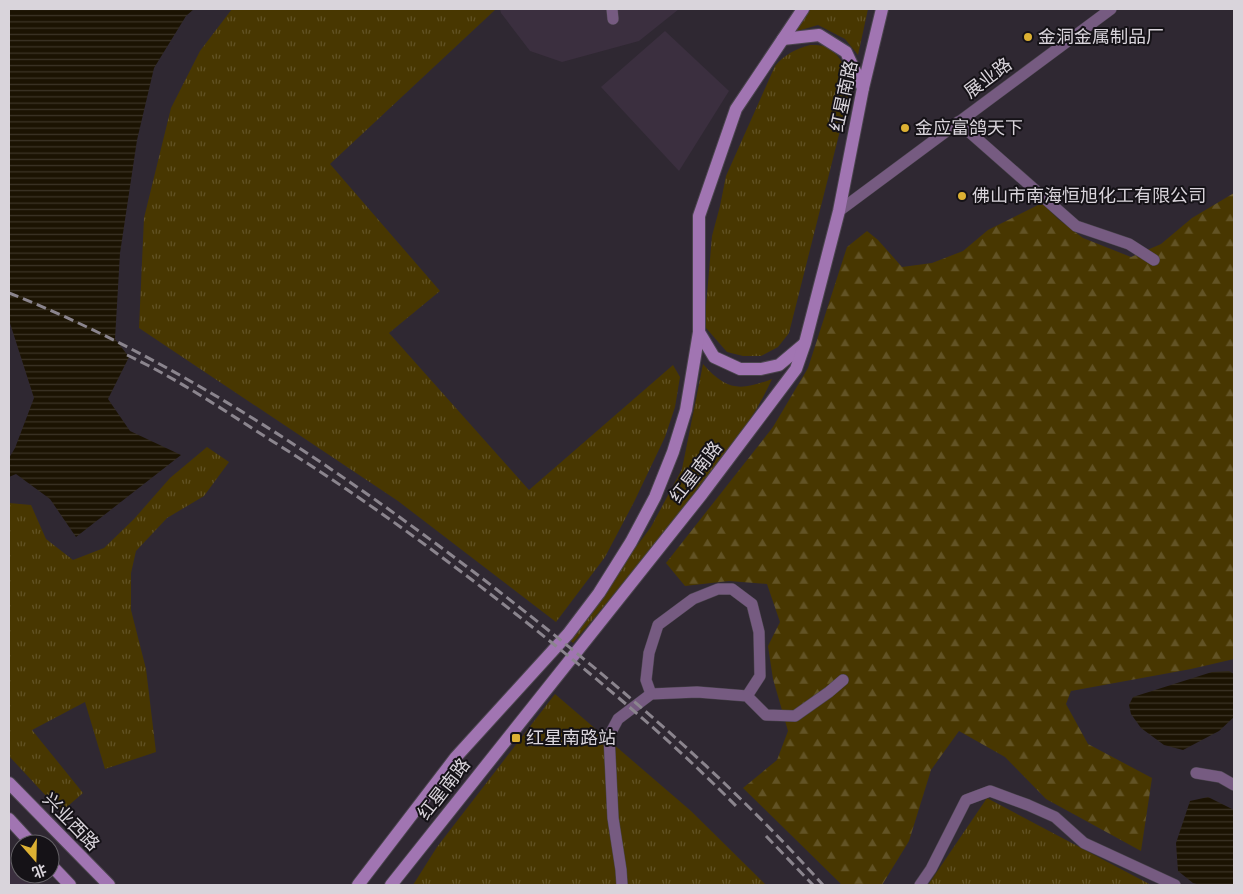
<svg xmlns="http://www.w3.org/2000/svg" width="1243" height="894" viewBox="0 0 1243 894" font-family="'Varela Round','Noto Sans SC',sans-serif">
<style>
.built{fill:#3b2f3f}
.grass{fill:url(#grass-tufts)}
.forest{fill:url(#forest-firs)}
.water{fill:url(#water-rules)}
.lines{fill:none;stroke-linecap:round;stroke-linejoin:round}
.minor-casing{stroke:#4a444d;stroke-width:12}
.secondary-casing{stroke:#4a444d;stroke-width:14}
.minor{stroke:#765b81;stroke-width:11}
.secondary{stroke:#a175b2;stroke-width:12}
.rail{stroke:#8b858e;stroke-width:3;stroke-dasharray:10 5;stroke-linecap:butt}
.poi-dot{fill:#ddb133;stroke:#151217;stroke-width:2}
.labels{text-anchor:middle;stroke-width:4;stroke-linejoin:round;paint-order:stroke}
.poi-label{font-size:18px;fill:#d9d4db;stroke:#151217;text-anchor:start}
.street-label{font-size:18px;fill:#d9d4db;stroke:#151217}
</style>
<defs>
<pattern id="grass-tufts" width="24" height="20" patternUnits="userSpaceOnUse" patternTransform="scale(1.25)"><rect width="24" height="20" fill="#483701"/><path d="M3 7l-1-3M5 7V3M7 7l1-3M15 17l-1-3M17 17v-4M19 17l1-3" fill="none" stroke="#625325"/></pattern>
<pattern id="forest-firs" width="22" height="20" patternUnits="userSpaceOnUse" patternTransform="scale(1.25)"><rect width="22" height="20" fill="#483701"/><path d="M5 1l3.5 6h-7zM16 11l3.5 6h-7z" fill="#625325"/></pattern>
<pattern id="water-rules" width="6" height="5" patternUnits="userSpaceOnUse" patternTransform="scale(1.25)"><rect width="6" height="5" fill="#1b1302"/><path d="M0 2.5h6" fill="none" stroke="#3c3426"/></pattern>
</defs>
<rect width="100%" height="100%" fill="#2f2832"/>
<!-- built -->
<g class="built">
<path d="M 500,9 L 679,9 L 639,41 L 562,62 L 530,51 L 501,13 Z"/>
<path d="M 665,31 L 729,91 L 679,171 L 601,87 Z"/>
<path d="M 9,859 L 20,872 L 20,874 L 22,874 L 32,885 L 9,885 Z"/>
</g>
<!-- grass -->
<g class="grass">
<path d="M 232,9 L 496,9 L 330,164 L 440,291 L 389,333 L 529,490 L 673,365 L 680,377 L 675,407 L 665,437 L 634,502 L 605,557 L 556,622 L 398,501 L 139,328 L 144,218 L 171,108 L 200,51 Z"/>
<path d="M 811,9 L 868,9 L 858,55 L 845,39 L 818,25 L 794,32 Z"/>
<path d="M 810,45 C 815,45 822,45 826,47 C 841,54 848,72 851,87 L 789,333 L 778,347 L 761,356 L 743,356 L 727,352 L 706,328 L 705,318 L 712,236 L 720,206 L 726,176 L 775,66 C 785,54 796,49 810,45 Z"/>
<path d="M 703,364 C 727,391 740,391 772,379 C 752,424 715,469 684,508 C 648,553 611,598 573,643 L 568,638 L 651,527 L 682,469 Z"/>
<path d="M 207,447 L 229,462 L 204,496 L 167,518 L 136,551 L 131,573 L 131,610 L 146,669 L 156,752 L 105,769 L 85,702 L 32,730 L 83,793 L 61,812 L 9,756 L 9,503 L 31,505 L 46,539 L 73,560 L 104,548 L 134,519 L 170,478 Z"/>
<path d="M 555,694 L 691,811 L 766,885 L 413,885 L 437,847 Z"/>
<path d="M 987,798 L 1151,885 L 928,885 Z"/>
</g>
<!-- forest -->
<path class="forest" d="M 1234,193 L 1234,659 L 1191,669 L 1071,691 L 1066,704 L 1088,744 L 1152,778 L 1141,851 L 1046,799 L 1005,757 L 959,731 L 931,770 L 909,841 L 882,885 L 842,885 L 743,788 L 777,760 L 788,731 L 773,679 L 768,646 L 780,622 L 767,584 L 729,581 L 685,586 L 666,563 L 773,427 L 808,368 L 847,247 L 867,231 L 878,240 L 902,267 L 932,263 L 963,251 L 988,230 L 1042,203 L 1058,219 L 1083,238 L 1131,257 L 1161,244 L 1192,218 Z"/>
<!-- water -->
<g class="water">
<path d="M 9,9 L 194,9 L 186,16 L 154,68 L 137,140 L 120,253 L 115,339 L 129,357 L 108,399 L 130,431 L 181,455 L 76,537 L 50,499 L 16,474 L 9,477 L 9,458 L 15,448 L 34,398 L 9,320 Z"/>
<path d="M 1229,671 L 1234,674 L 1234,717 L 1219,731 L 1183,750 L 1164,745 L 1141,728 L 1131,714 L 1129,705 L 1133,697 L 1212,672 Z"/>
<path d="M 1208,797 L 1234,810 L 1234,885 L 1200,885 L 1193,883 L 1178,871 L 1176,843 L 1190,801 Z"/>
</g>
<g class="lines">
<defs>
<g id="minor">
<path d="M 612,9 L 613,19"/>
<path d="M 958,122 L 1076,226 L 1129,244 L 1154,260"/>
<path d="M 839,211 L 1111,9"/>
<path d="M 651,694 L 646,680 L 649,653 L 658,625 L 693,599 L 718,589 L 732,589 L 752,604 L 759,632 L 760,676 L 747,696"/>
<path d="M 1196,773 L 1220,777 L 1234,785"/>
<path d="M 622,885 L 621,870 L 613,818 L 609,736 L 618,719 L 651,694 L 697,692 L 747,696 L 766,715 L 795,716 L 829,692 L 843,680"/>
<path d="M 920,885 L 931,869 L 966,800 L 990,791 L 1028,805 L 1055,817 L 1084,843 L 1175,885"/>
</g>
<g id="secondary">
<path d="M 783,39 L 819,35 L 846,52 L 863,88"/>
<path d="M 699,332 L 714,357 L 740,369 L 761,369 L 779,365 L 804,344"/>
<path d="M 9,783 L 109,885"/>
<path d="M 9,819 L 32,844"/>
<path d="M 50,864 L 70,885"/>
<path d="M 358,885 L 456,757 L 568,634 L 599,593 L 631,542 L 655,497 L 673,452 L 686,410 L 699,332 L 699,216 L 736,109 L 803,9"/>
<path d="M 391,885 L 702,494 L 796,369 L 805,343 L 839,211 L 863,88 L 882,9"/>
</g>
</defs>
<!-- minor casing -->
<use href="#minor" class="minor-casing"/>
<!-- secondary casing -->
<use href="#secondary" class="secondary-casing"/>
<!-- minor -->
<use href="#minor" class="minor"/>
<!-- secondary -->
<use href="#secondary" class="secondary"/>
<!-- rail -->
<g class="rail">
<path d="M 9,293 C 180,361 337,468 483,579 C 604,672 721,771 823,885"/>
<path d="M 127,355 C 178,379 225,411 272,441 C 364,498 451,562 536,630 C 605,685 674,743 736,806"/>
<path d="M 766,836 L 813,885"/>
</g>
</g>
<!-- markers -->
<g class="poi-dot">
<circle cx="1028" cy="37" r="5"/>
<circle cx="905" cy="128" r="5"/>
<circle cx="962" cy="196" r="5"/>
<rect x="511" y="733" width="10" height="10" rx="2.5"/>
</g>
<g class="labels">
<!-- poi labels -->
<g class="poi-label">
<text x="1038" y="43">金洞金属制品厂</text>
<text x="915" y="134">金应富鸽天下</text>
<text x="972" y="202">佛山市南海恒旭化工有限公司</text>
<text x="526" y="744">红星南路站</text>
</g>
<!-- street labels -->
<g class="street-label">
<text transform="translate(988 78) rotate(-37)" y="6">展业路</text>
<text transform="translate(844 96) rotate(-78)" y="6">红星南路</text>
<text transform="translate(696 472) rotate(-52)" y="6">红星南路</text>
<text transform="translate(444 789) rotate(-52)" y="6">红星南路</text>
<text transform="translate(71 822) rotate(46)" y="6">兴业西路</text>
</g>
</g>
<!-- border -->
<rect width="1243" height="894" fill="none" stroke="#d9d4db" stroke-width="20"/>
<!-- north arrow -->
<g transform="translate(35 859) rotate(160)"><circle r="24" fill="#151217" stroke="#636065"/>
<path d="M0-4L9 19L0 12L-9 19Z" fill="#ddb133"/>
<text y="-8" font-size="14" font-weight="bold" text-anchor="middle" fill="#d9d4db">北</text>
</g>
</svg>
